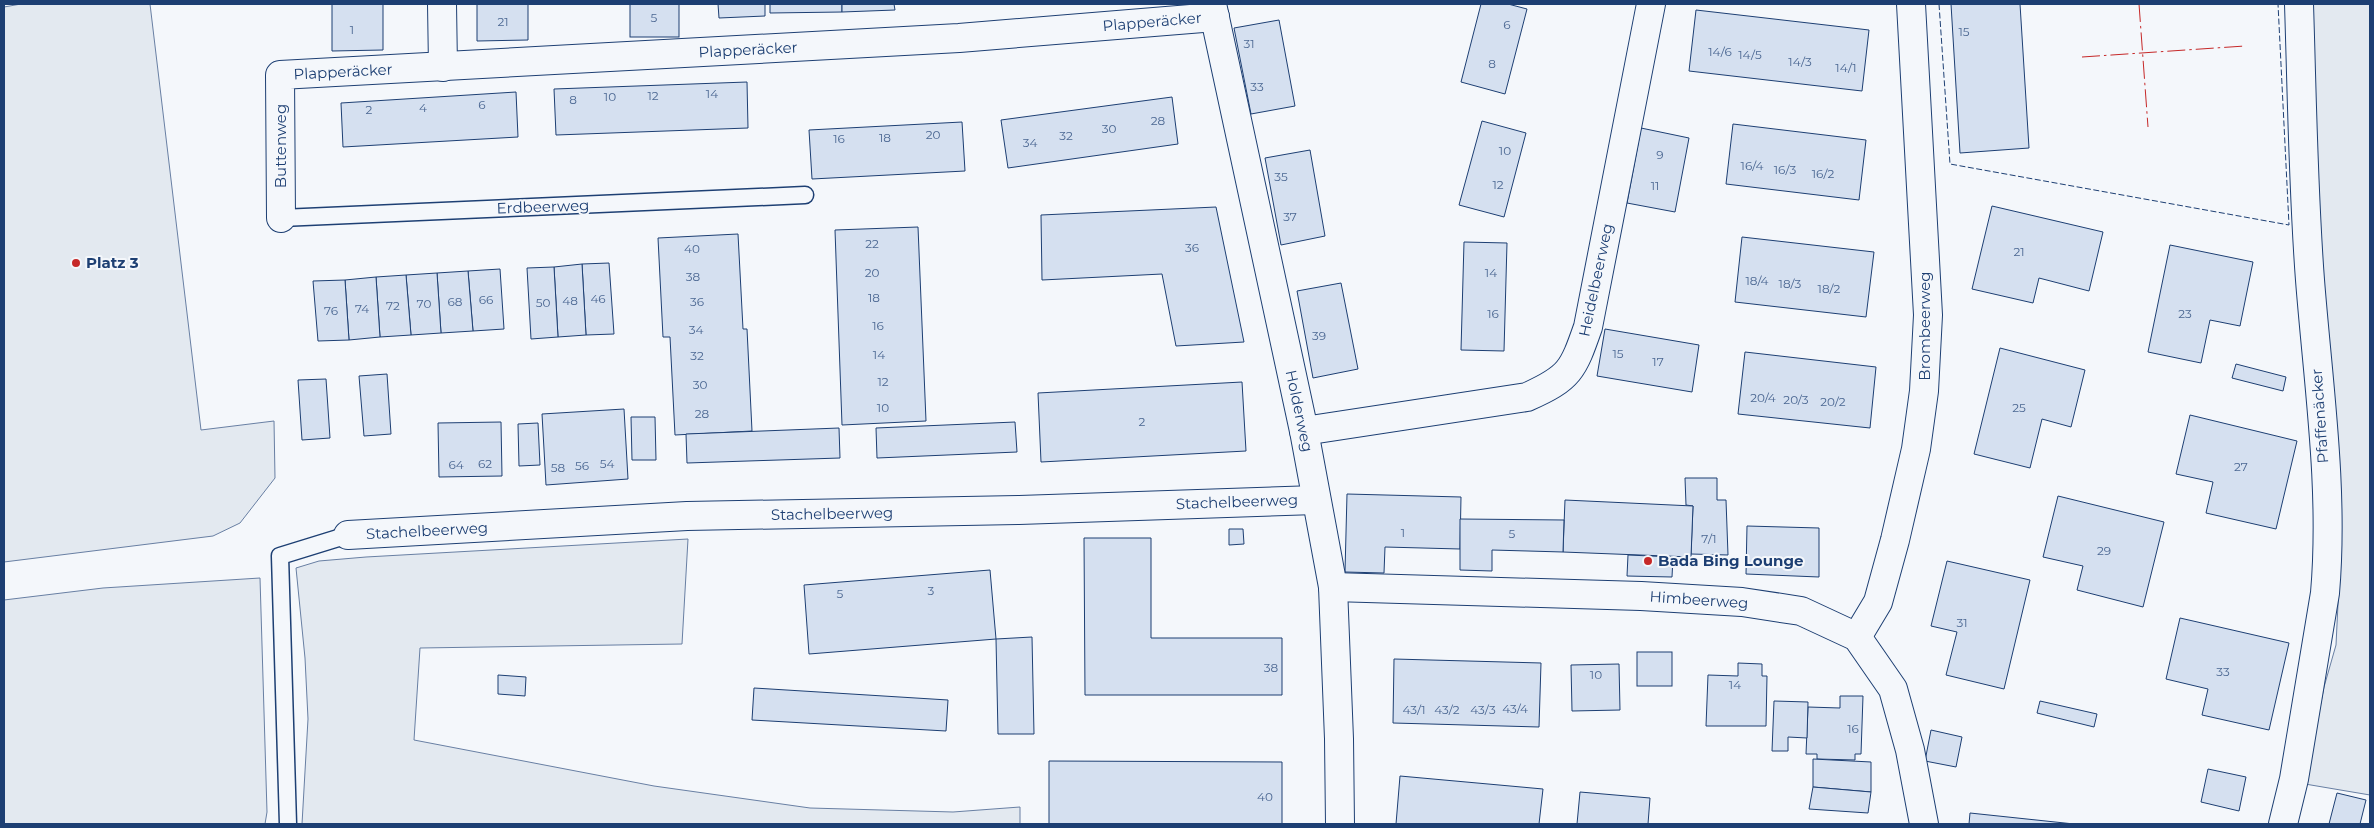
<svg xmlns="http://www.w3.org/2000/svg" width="2374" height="828" viewBox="0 0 2374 828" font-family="Montserrat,sans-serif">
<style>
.green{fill:#e3e9f0;stroke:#687fa3}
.building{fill:#d5e0f0;stroke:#1d3f73}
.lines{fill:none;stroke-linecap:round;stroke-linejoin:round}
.lane-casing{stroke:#1d3f73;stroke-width:19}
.street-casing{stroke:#1d3f73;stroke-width:30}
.lane{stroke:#f4f7fb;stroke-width:16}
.street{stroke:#f4f7fb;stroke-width:28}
.fence{stroke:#1d3f73;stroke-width:1;stroke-dasharray:6 2.5;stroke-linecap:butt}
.power{stroke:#c62828;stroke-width:1;stroke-dasharray:18 4 2.5 4;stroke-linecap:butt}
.poi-dot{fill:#c62828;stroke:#f4f7fb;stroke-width:2}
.labels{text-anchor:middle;stroke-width:4;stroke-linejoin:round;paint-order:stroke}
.number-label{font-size:12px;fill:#4b6792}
.street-label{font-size:15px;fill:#1d3f73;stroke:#f4f7fb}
.poi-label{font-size:15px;font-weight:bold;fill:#1d3f73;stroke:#f4f7fb;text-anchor:start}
</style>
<rect width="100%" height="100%" fill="#f4f7fb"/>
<!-- green -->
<g class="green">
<path d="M 21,4 L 150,4 L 201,430 L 274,421 L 275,478 L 240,523 L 213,536 L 4,562 L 4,7 Z"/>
<path d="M 2309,4 L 2370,4 L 2370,795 L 2305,784 L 2324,687 L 2336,645 L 2340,563 L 2321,250 Z"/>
<path d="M 688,539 L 682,644 L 420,648 L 414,740 L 654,786 L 810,808 L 953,812 L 1020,807 L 1020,824 L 302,824 L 308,719 L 305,658 L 296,568 L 319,561 L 366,557 Z"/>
<path d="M 260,578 L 267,812 L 265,824 L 4,824 L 4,600 L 103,588 Z"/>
</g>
<!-- building -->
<g class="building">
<path d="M 332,4 L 383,4 L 383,50 L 332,51 Z"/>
<path d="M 477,4 L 528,4 L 528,40 L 477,41 Z"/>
<rect x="630" y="4" width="49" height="33"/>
<path d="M 718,4 L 765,4 L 765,16 L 719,18 Z"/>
<path d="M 770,4 L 842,4 L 842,12 L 770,13 Z"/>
<path d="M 842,4 L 894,4 L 895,10 L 842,12 Z"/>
<path d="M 1481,4 L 1508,4 L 1527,9 L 1505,94 L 1461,82 Z"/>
<path d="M 1951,4 L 2020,4 L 2029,148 L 1960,153 Z"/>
<path d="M 1696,10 L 1869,30 L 1862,91 L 1689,71 Z"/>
<path d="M 1279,20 L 1295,106 L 1251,114 L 1234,28 Z"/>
<path d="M 747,82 L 748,128 L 556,135 L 554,89 Z"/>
<path d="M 516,92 L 518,137 L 343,147 L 341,103 Z"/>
<path d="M 1172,97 L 1178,144 L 1008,168 L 1001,120 Z"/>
<path d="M 1482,121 L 1526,133 L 1504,217 L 1459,205 Z"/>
<path d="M 962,122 L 965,171 L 812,179 L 809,130 Z"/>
<path d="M 1733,124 L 1866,140 L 1859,200 L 1726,184 Z"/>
<path d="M 1641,128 L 1689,138 L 1675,212 L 1627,203 Z"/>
<path d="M 1310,150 L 1325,236 L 1281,245 L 1265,158 Z"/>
<path d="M 1992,206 L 2103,232 L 2089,291 L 2039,278 L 2033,303 L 1972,289 Z"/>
<path d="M 1216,207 L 1244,342 L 1176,346 L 1162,274 L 1042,280 L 1041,215 Z"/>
<path d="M 918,227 L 926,421 L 842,425 L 835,230 Z"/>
<path d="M 738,234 L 743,329 L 747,329 L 752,431 L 675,435 L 670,337 L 663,337 L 658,238 Z"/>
<path d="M 1742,237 L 1874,252 L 1866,317 L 1735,302 Z"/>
<path d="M 1464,242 L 1507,243 L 1504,351 L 1461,350 Z"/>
<path d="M 2170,245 L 2253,262 L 2240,326 L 2210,320 L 2201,363 L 2148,352 Z"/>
<path d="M 609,263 L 614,334 L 586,335 L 582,264 Z"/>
<path d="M 582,264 L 586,335 L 558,337 L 554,267 Z"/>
<path d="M 554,267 L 558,337 L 531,339 L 527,268 Z"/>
<path d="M 500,269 L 504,329 L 473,331 L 468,271 Z"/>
<path d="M 468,271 L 473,331 L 441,333 L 437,273 Z"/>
<path d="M 437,273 L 441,333 L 411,335 L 406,275 Z"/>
<path d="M 406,275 L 411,335 L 380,337 L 376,277 Z"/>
<path d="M 376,277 L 380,337 L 349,340 L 345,280 Z"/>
<path d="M 345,280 L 349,340 L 318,341 L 313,281 Z"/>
<path d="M 1341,283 L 1358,369 L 1313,378 L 1297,291 Z"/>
<path d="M 1605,329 L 1699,345 L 1692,392 L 1597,376 Z"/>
<path d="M 2000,348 L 2085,370 L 2071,427 L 2042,419 L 2030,468 L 1974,454 Z"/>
<path d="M 1745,352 L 1876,367 L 1870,428 L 1738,414 Z"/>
<path d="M 2236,364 L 2286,377 L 2283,391 L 2232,378 Z"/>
<path d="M 387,374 L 391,434 L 364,436 L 359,376 Z"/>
<path d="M 326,379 L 330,438 L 302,440 L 298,380 Z"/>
<path d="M 1242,382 L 1246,451 L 1041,462 L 1038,393 Z"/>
<path d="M 624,409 L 628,479 L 546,485 L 542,414 Z"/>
<path d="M 2190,415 L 2297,441 L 2276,529 L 2206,513 L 2213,482 L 2176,474 Z"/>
<path d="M 631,417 L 655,417 L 656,460 L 632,460 Z"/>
<path d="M 501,422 L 502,476 L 439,477 L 438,423 Z"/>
<path d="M 1015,422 L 1017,452 L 877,458 L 876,428 Z"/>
<path d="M 538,423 L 540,465 L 519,466 L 518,424 Z"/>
<path d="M 839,428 L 840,458 L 687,463 L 686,434 Z"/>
<path d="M 1685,478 L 1717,478 L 1717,500 L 1726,500 L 1728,555 L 1691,554 L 1693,506 L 1686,505 Z"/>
<path d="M 1347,494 L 1461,497 L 1460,549 L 1385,547 L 1384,573 L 1345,572 Z"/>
<path d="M 2058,496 L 2164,522 L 2143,607 L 2077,590 L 2083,566 L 2043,557 Z"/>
<path d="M 1565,500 L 1693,506 L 1691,557 L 1563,552 Z"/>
<path d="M 1460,519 L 1564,520 L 1563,552 L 1492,550 L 1492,571 L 1460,570 Z"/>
<path d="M 1747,526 L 1819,528 L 1819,577 L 1746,574 Z"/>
<path d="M 1229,529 L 1243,529 L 1244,544 L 1229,545 Z"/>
<path d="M 1084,538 L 1151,538 L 1151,638 L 1282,638 L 1282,695 L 1085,695 Z"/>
<path d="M 1628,555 L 1673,557 L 1672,577 L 1627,576 Z"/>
<path d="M 1947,561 L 2030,580 L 2004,689 L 1946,675 L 1957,632 L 1931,626 Z"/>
<path d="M 990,570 L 996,639 L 809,654 L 804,585 Z"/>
<path d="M 2180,618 L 2289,643 L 2269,730 L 2202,715 L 2208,689 L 2166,679 Z"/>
<path d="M 1032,637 L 1034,734 L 998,734 L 996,639 Z"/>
<rect x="1637" y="652" width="35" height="34"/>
<path d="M 1394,659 L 1541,663 L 1539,727 L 1393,723 Z"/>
<path d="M 1738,663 L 1762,664 L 1762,676 L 1767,676 L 1766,726 L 1706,726 L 1708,675 L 1738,676 Z"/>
<path d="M 1619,664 L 1620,710 L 1572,711 L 1571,665 Z"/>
<path d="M 498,675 L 526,677 L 525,696 L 498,694 Z"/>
<path d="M 754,688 L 948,700 L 946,731 L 752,720 Z"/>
<path d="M 1840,696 L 1863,696 L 1861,754 L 1855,754 L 1855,760 L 1817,759 L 1817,754 L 1806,754 L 1808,707 L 1840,708 Z"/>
<path d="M 1774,701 L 1808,702 L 1807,738 L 1788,737 L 1788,751 L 1772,751 Z"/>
<path d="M 2040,701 L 2097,714 L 2094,727 L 2037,713 Z"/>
<path d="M 1931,730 L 1962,737 L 1956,767 L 1925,761 Z"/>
<path d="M 1813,759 L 1871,762 L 1871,792 L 1813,787 Z"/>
<path d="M 1049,761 L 1282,762 L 1282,824 L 1049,824 Z"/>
<path d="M 2208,769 L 2246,777 L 2239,811 L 2201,802 Z"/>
<path d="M 1400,776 L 1543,789 L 1539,824 L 1396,824 Z"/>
<path d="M 1813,787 L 1871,792 L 1868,813 L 1809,809 Z"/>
<path d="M 1580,792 L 1650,798 L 1648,824 L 1577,824 Z"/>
<path d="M 2337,793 L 2366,800 L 2360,824 L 2329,824 Z"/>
<path d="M 1970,813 L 2074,824 L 1969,824 Z"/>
</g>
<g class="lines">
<defs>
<g id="lane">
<path d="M 281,218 L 805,195"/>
<path d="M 288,824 L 280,556 L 348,535"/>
</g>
<g id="street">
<path d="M 442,4 L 443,67"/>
<path d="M 1212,4 L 1304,431 L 1333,587 L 1339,739 L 1340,824"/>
<path d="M 281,218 L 280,75 L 959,38 L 1215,17"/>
<path d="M 1304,431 L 1527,397 C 1570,378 1573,370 1588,327 L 1651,4"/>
<path d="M 348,535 L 687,516 L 1019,510 L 1316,500"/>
<path d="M 1333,587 L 1641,596 L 1742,602 L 1801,611 L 1857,637 L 1893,689 L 1910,750 L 1924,824"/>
<path d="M 1857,637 L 1878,602 L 1895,540 L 1916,449 L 1924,391 L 1928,315 L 1911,4"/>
<path d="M 2283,824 L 2294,779 L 2325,593 C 2334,489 2318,383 2310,280 C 2303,188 2302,96 2299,4"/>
</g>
</defs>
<!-- lane casing -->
<use href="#lane" class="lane-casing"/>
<!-- street casing -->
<use href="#street" class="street-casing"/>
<!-- lane -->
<use href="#lane" class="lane"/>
<!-- street -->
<use href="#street" class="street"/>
<!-- fence -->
<path class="fence" d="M 1939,4 L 1950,164 L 2289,225 L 2278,4"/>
<!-- power -->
<g class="power">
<path d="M 2139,4 L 2148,127"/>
<path d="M 2082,57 L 2245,46"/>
</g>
</g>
<!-- markers -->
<g class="poi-dot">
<circle cx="76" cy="263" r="5"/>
<circle cx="1648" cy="561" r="5"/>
</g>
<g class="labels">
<!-- number labels -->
<g class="number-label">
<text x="654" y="22">5</text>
<text x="503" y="26">21</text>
<text x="1507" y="29">6</text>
<text x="352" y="34">1</text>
<text x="1964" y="36">15</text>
<text x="1249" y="48">31</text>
<text x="1720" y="56">14/6</text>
<text x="1750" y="59">14/5</text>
<text x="1800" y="66">14/3</text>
<text x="1492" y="68">8</text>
<text x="1846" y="72">14/1</text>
<text x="1257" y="91">33</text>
<text x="712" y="98">14</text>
<text x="653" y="100">12</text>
<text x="610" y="101">10</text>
<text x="573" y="104">8</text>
<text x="482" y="109">6</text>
<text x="423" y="112">4</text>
<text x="369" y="114">2</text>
<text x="1158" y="125">28</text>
<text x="1109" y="133">30</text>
<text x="933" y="139">20</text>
<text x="1066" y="140">32</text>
<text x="885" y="142">18</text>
<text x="839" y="143">16</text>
<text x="1030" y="147">34</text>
<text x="1505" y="155">10</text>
<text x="1660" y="159">9</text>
<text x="1752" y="170">16/4</text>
<text x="1785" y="174">16/3</text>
<text x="1823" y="178">16/2</text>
<text x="1281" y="181">35</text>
<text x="1498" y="189">12</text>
<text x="1655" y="190">11</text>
<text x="1290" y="221">37</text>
<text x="872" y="248">22</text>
<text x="1192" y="252">36</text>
<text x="692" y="253">40</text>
<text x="2019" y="256">21</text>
<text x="872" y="277">20</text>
<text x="1491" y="277">14</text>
<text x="693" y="281">38</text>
<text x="1757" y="285">18/4</text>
<text x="1790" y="288">18/3</text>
<text x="1829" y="293">18/2</text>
<text x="874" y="302">18</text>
<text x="598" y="303">46</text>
<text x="486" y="304">66</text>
<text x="570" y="305">48</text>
<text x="455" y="306">68</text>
<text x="697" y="306">36</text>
<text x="543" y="307">50</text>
<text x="424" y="308">70</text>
<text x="393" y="310">72</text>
<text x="362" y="313">74</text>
<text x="331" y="315">76</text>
<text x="1493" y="318">16</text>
<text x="2185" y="318">23</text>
<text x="878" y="330">16</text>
<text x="696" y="334">34</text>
<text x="1319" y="340">39</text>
<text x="1618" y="358">15</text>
<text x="879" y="359">14</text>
<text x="697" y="360">32</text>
<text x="1658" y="366">17</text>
<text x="883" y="386">12</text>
<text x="700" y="389">30</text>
<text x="1763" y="402">20/4</text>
<text x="1796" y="404">20/3</text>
<text x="1833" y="406">20/2</text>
<text x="883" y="412">10</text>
<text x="2019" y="412">25</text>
<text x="702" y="418">28</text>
<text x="1142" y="426">2</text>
<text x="485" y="468">62</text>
<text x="607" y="468">54</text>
<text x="456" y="469">64</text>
<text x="582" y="470">56</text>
<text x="2241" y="471">27</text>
<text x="558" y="472">58</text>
<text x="1403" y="537">1</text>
<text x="1512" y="538">5</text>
<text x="1709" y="543">7/1</text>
<text x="2104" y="555">29</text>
<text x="931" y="595">3</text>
<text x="840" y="598">5</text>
<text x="1962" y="627">31</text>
<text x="1271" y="672">38</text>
<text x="2223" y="676">33</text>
<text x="1596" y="679">10</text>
<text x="1735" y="689">14</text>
<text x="1515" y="713">43/4</text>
<text x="1414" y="714">43/1</text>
<text x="1447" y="714">43/2</text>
<text x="1483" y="714">43/3</text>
<text x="1853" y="733">16</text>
<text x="1265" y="801">40</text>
</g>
<!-- street labels -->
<g class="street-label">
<text transform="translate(1152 22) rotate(-5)" y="5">Plapperäcker</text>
<text transform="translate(748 50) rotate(-3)" y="5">Plapperäcker</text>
<text transform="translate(343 72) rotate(-3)" y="5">Plapperäcker</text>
<text transform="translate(281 146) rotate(-90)" y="5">Buttenweg</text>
<text transform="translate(543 207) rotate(-2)" y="5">Erdbeerweg</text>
<text transform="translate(1596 280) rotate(-78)" y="5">Heidelbeerweg</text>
<text transform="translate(1925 326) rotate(-90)" y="5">Brombeerweg</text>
<text transform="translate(1299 411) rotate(78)" y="5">Holderweg</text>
<text transform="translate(2320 416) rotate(-94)" y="5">Pfaffenäcker</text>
<text transform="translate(1237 502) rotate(-2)" y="5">Stachelbeerweg</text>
<text transform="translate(832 514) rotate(-1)" y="5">Stachelbeerweg</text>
<text transform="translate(427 531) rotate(-3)" y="5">Stachelbeerweg</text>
<text transform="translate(1699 600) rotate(4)" y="5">Himbeerweg</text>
</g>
<!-- poi labels -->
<g class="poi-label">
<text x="86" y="268">Platz 3</text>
<text x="1658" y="566">Bada Bing Lounge</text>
</g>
</g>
<!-- border -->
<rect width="2374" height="828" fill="none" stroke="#1d3f73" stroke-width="10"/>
</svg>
